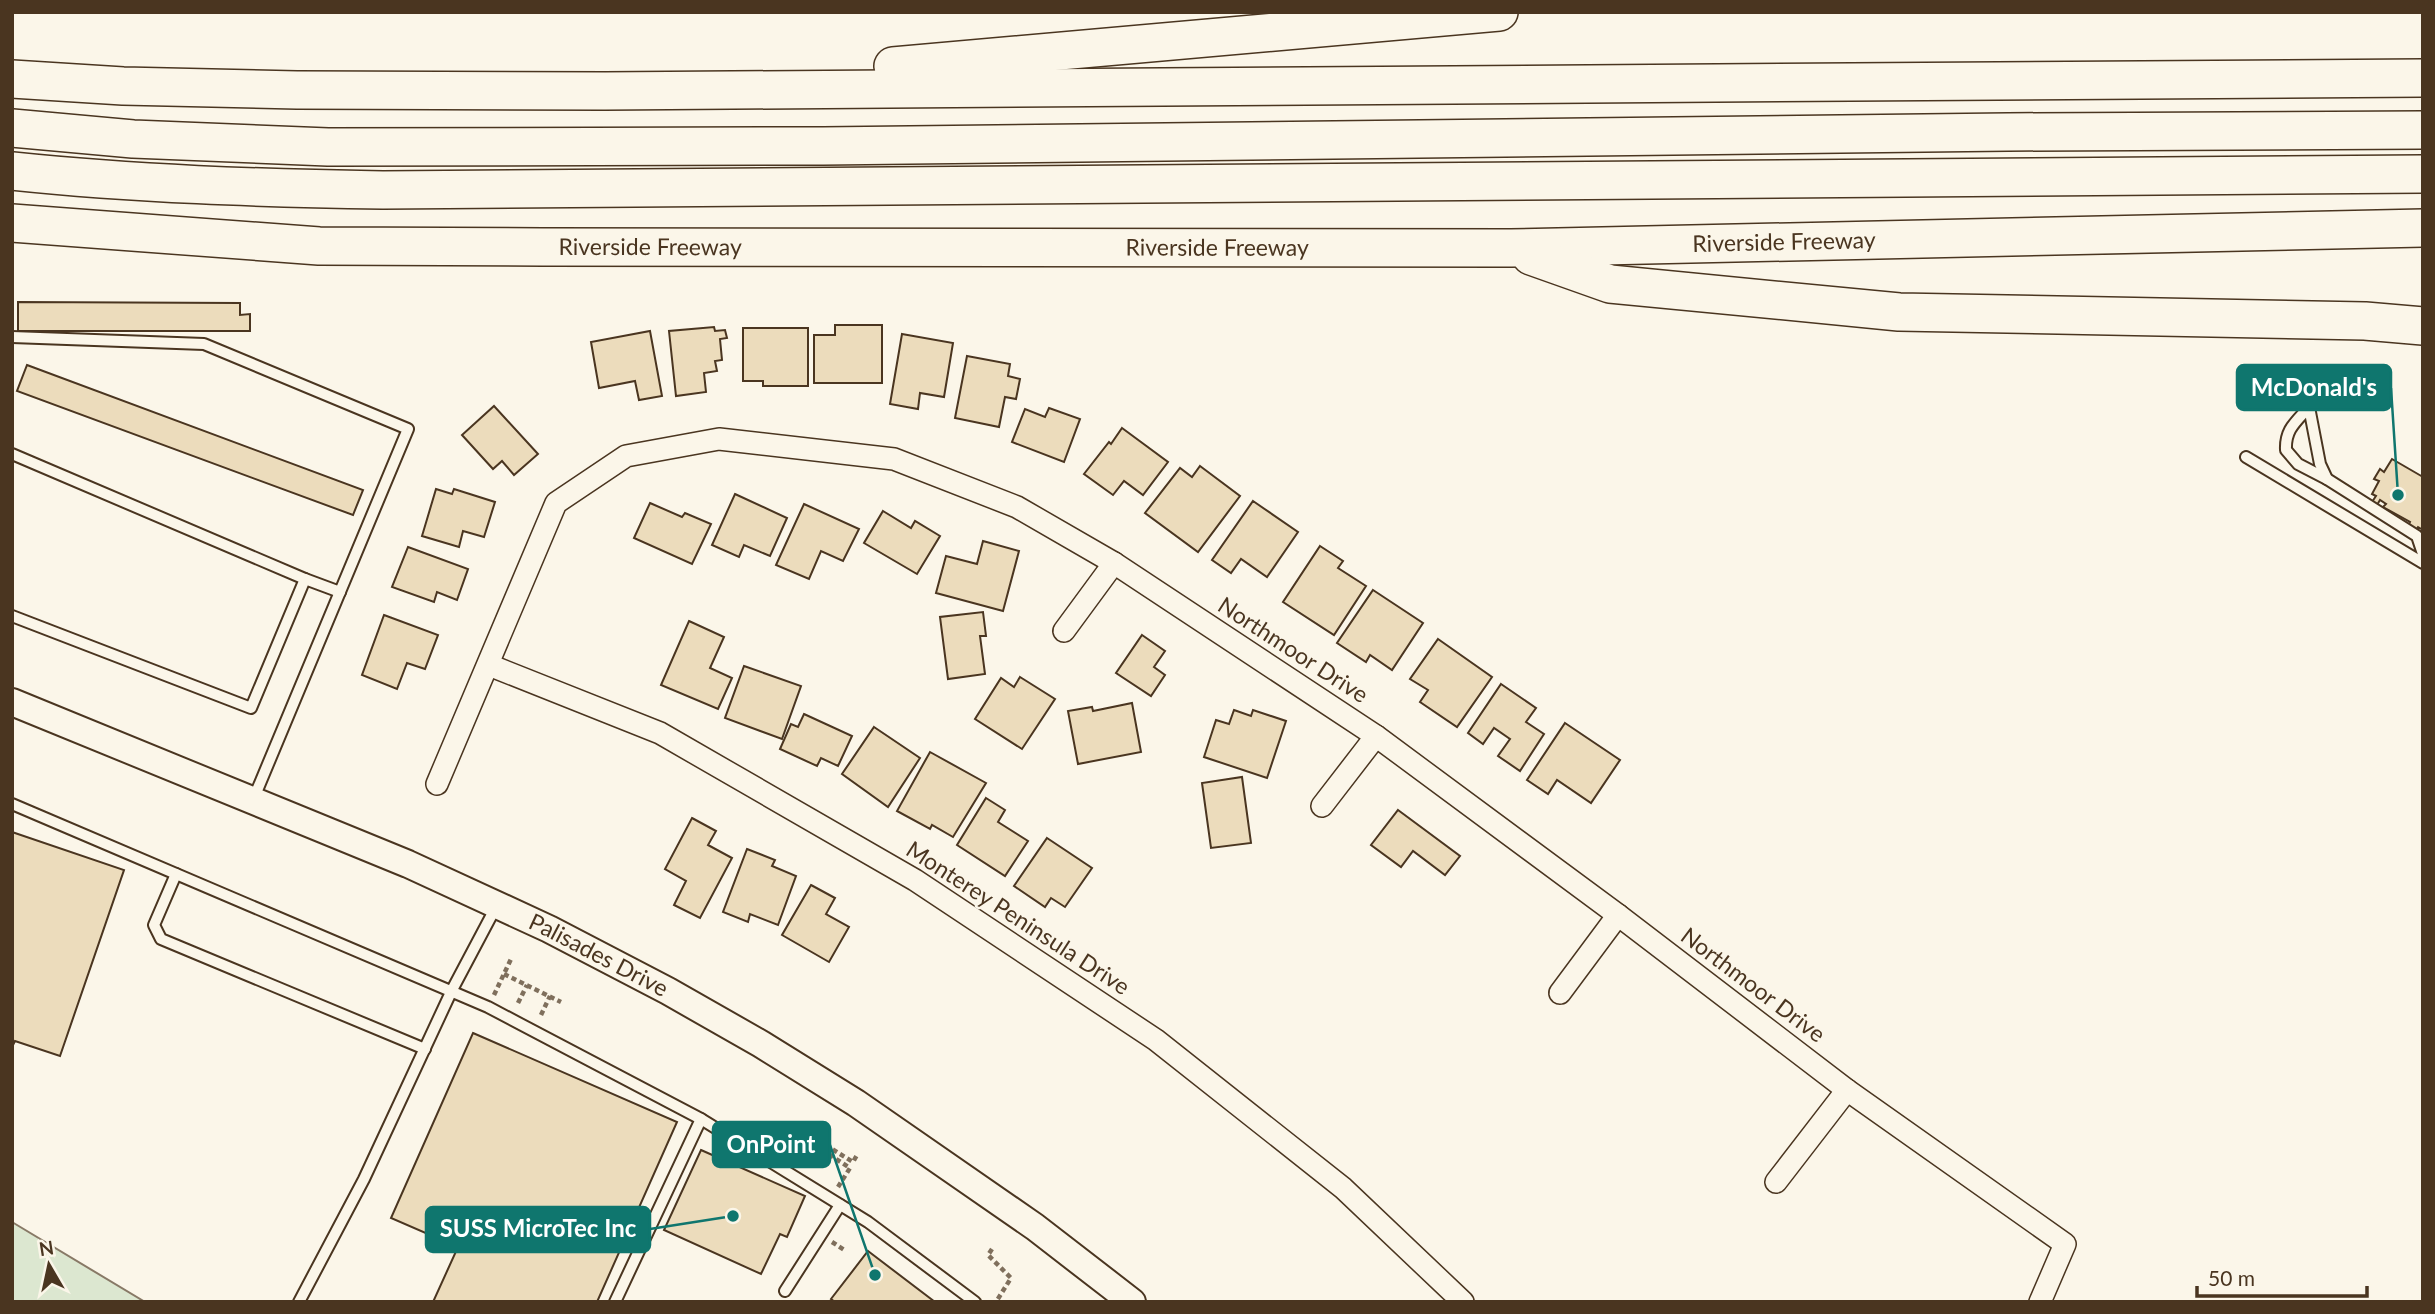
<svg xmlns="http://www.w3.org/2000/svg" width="2435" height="1314" viewBox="0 0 2435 1314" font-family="Lato,sans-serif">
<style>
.green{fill:#dce7d0;stroke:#887966;stroke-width:2}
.building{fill:#ecdcbc;stroke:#4a3520;stroke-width:2}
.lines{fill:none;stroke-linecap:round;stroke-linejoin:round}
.service-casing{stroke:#4a3520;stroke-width:14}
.minor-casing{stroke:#4a3520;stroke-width:24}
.tertiary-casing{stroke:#4a3520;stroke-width:30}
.motorway-casing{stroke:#4a3520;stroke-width:40}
.path{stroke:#7f6f5c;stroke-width:4.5;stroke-dasharray:5 3.5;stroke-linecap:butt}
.service{stroke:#fbf6e9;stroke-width:10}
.minor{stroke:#fbf6e9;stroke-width:21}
.tertiary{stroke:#fbf6e9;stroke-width:26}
.motorway{stroke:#fbf6e9;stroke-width:37}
.labels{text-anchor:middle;stroke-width:5;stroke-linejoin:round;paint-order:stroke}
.street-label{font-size:23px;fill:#4a3520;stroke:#fbf6e9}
.leader{fill:none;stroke:#0f766e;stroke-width:2.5}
.callout-dot{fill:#0f766e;stroke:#fbf6e9;stroke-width:2.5}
.callout{fill:#0f766e;stroke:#0f766e;stroke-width:2.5}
.callout-label{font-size:24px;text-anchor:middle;font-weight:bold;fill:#fff}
</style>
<rect width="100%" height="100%" fill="#fbf6e9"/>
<!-- green -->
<path class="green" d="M 12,1222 L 145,1302 L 12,1302 Z"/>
<!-- building -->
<g class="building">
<path d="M 18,302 L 240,303 L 240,315 L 250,314 L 250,331 L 18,331 Z"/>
<path d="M 835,325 L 882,325 L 882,383 L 814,383 L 814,335 L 835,335 Z"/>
<path d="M 714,327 L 715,331 L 725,330 L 727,338 L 720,339 L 722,360 L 715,361 L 717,371 L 704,373 L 706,392 L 676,396 L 669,331 Z"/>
<path d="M 743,328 L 808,328 L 808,386 L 763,386 L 763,381 L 743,381 Z"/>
<path d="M 650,331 L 662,396 L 639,400 L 635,381 L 599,388 L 591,342 Z"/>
<path d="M 902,334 L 953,343 L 944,397 L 920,393 L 918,409 L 890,404 Z"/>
<path d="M 967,356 L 1010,364 L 1008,376 L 1020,379 L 1016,399 L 1005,397 L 999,427 L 955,418 Z"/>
<path d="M 27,365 L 363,490 L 353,515 L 17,391 Z"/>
<path d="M 494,406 L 538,454 L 514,475 L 502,461 L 493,469 L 462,435 Z"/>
<path d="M 1049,408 L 1080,419 L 1064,462 L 1012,442 L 1025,409 L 1045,417 Z"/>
<path d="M 1122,428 L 1168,462 L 1143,495 L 1124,481 L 1113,495 L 1084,474 L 1109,442 L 1111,444 Z"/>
<path d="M 2392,459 L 2423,477 L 2423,530 L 2418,527 L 2416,530 L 2408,526 L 2410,522 L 2383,507 L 2386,504 L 2380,500 L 2377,505 L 2372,502 L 2376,496 L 2372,494 L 2379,481 L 2374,479 L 2380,469 L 2384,472 Z"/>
<path d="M 1200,466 L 1240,496 L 1198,552 L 1145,513 L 1180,468 L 1192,477 Z"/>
<path d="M 436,489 L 452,494 L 454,489 L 495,502 L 484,537 L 463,531 L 459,547 L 422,536 Z"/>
<path d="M 735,494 L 787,518 L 770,556 L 744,545 L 739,557 L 712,545 Z"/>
<path d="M 1253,501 L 1298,532 L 1267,577 L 1241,559 L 1231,573 L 1212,560 Z"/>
<path d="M 650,503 L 682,517 L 685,513 L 711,524 L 692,564 L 634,538 Z"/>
<path d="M 804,504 L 859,529 L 843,561 L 821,551 L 809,579 L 776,565 Z"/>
<path d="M 883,511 L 911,528 L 915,521 L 940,536 L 917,574 L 864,543 Z"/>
<path d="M 983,541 L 1019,551 L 1003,611 L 936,593 L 946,556 L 977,564 Z"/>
<path d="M 1320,546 L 1343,561 L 1338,568 L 1366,586 L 1334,635 L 1283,602 Z"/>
<path d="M 408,547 L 468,569 L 457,600 L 437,592 L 434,602 L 392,587 Z"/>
<path d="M 1373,590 L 1423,623 L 1392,670 L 1370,655 L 1366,662 L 1337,643 Z"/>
<path d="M 983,612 L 986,636 L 980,636 L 985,674 L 948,679 L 940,617 Z"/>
<path d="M 384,615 L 438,635 L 425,669 L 407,663 L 397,689 L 362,675 Z"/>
<path d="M 689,621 L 724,637 L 710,668 L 732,678 L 718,709 L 661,685 Z"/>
<path d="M 1142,635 L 1165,651 L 1154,667 L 1165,675 L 1151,696 L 1116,673 Z"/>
<path d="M 1438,639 L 1492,677 L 1457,727 L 1420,702 L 1428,690 L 1410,679 Z"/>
<path d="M 744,666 L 801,686 L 782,739 L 725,718 Z"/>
<path d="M 1020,677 L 1055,699 L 1022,749 L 975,719 L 1001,678 L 1014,687 Z"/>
<path d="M 1501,684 L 1536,708 L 1526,722 L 1544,734 L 1520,771 L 1498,756 L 1510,739 L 1494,728 L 1483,744 L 1468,733 Z"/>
<path d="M 1132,703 L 1141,752 L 1078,764 L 1068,711 L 1092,707 L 1093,711 Z"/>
<path d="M 1234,710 L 1251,716 L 1253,710 L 1286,721 L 1267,778 L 1204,757 L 1216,720 L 1229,724 Z"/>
<path d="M 804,714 L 852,736 L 838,766 L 821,758 L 817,766 L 780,749 L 791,724 L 798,727 Z"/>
<path d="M 1565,723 L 1620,760 L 1591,803 L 1557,780 L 1548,794 L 1527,780 Z"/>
<path d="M 874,727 L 920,758 L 888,807 L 842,774 Z"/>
<path d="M 930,752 L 986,783 L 953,837 L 932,825 L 930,829 L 897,811 Z"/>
<path d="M 1242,777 L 1251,843 L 1211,848 L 1202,783 Z"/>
<path d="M 986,798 L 1005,810 L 998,822 L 1028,841 L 1005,876 L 957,845 Z"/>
<path d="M 1398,810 L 1460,856 L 1445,875 L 1413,851 L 1401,867 L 1371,845 Z"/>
<path d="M 692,818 L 716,831 L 708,845 L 732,858 L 700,918 L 674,905 L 686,881 L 665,869 Z"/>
<path d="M 12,832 L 124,870 L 60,1056 L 15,1041 L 12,1047 Z"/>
<path d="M 1047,838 L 1092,868 L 1065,907 L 1051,898 L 1045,907 L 1014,886 Z"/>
<path d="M 747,849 L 775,860 L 772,866 L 796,876 L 778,925 L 750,914 L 748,922 L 723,912 Z"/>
<path d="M 811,885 L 835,898 L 826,914 L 849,927 L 829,962 L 782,935 Z"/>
<path d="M 473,1033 L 677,1122 L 597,1302 L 433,1302 L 458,1247 L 391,1218 Z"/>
<path d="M 701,1150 L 805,1196 L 787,1237 L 780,1234 L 761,1274 L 664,1230 Z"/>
<path d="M 868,1251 L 935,1302 L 835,1302 L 831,1299 Z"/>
</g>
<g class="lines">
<defs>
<g id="service">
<path d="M 12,337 L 204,344 L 408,429 L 253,800"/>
<path d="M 2313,384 L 2309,407 L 2320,464 L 2327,479 L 2417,536 L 2423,554"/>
<path d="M 2309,407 C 2296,422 2285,429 2286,450 L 2298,464 L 2327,479"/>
<path d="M 12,454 L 305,579"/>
<path d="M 2246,457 L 2423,563"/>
<path d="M 12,616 L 251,708 L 305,579 L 340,592"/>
<path d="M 12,804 L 488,1007 L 701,1119 L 868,1222 L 975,1302"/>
<path d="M 176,874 L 154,925 L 161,939 L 425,1049"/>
<path d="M 785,1291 L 840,1205"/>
<path d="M 299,1302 L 364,1179 L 452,990 L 497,905"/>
<path d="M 615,1302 L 701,1119"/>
</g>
<g id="minor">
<path d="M 1064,631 L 1114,563"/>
<path d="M 489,665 L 660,733 L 915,880 L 1156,1040 L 1343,1188 L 1463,1302"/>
<path d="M 437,784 L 556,503 L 626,456 L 719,439 L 894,459 L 1017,507 L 1114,563 L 1376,736 L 1618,915 L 1847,1090 L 2065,1244 L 2040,1302"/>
<path d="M 1322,806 L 1376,736"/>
<path d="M 1560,993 L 1618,915"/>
<path d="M 1776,1182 L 1847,1090"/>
</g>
<g id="tertiary">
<path id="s1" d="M 12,702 L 408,864 L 549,929 L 668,991 L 761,1044 L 856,1103 L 1035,1227 L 1132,1302"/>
</g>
<g id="motorway">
<path d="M 893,66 L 1499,12"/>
<path d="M 12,79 L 123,86 L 297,90 L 605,91 L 2423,78"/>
<path d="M 12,128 L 133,139 L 328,147 L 823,146 L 2008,132 L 2423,130"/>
<path d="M 12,171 C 136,184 259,188 383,190 L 2423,174"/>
<path id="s2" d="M 12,223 L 319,246 L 543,247 L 1511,248 L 2423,228"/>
<path d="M 1531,256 L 1610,284 L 1899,312 L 2365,321 L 2423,326"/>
</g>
</defs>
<!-- service casing -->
<use href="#service" class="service-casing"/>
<!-- minor casing -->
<use href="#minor" class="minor-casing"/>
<!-- tertiary casing -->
<use href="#tertiary" class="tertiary-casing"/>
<!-- motorway casing -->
<use href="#motorway" class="motorway-casing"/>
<!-- path -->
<g class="path">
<path d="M 504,974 L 561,1002"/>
<path d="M 494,995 L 511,959"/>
<path d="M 518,1003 L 527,985"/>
<path d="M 541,1015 L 550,996"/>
<path d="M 838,1187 L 850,1168 L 816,1146 L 819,1141 L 853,1162 L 857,1155"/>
<path d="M 832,1242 L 846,1251"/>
<path d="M 992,1249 L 988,1255 L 1011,1278 L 996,1302"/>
</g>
<!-- service -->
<use href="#service" class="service"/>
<!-- minor -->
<use href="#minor" class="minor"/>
<!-- tertiary -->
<use href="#tertiary" class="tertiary"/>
<!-- motorway -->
<use href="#motorway" class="motorway"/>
</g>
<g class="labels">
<!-- street labels -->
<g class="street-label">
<text dy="8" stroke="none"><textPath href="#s2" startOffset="1773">Riverside Freeway</textPath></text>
<text dy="8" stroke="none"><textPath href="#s2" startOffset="639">Riverside Freeway</textPath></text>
<text dy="8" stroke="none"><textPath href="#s2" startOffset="1206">Riverside Freeway</textPath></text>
<text transform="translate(1293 650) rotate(33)" y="8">Northmoor Drive</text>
<text transform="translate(1018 918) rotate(33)" y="8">Monterey Peninsula Drive</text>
<text dy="8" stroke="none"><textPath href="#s1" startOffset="639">Palisades Drive</textPath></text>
<text transform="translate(1753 985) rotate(37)" y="8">Northmoor Drive</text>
</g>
</g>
<!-- callouts -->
<path class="leader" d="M2398 495L2391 388M875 1275L830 1145M733 1216L650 1229"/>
<g class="callout-dot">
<circle cx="2398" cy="495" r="7"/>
<circle cx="875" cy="1275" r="7"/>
<circle cx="733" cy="1216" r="7"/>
</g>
<g class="callout">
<rect x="2237" y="365" width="154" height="45" rx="7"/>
<rect x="713" y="1122" width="117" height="45" rx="7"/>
<rect x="426" y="1207" width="224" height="45" rx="7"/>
</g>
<g class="callout-label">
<text x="2314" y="396">McDonald's</text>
<text x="771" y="1153">OnPoint</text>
<text x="538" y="1237">SUSS MicroTec Inc</text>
</g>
<!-- border -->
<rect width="2435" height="1314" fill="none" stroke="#4a3520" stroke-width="28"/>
<!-- north arrow -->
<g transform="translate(49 1265) rotate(351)" stroke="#fbf6e9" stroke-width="5" paint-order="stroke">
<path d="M0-5L12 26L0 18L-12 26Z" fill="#4a3520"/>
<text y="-10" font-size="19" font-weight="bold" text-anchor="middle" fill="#4a3520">N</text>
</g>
<!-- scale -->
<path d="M2197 1286v10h170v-10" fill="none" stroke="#4a3520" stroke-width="3.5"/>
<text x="2208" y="1286" font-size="21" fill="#4a3520" stroke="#fbf6e9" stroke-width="5" paint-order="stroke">50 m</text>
</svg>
